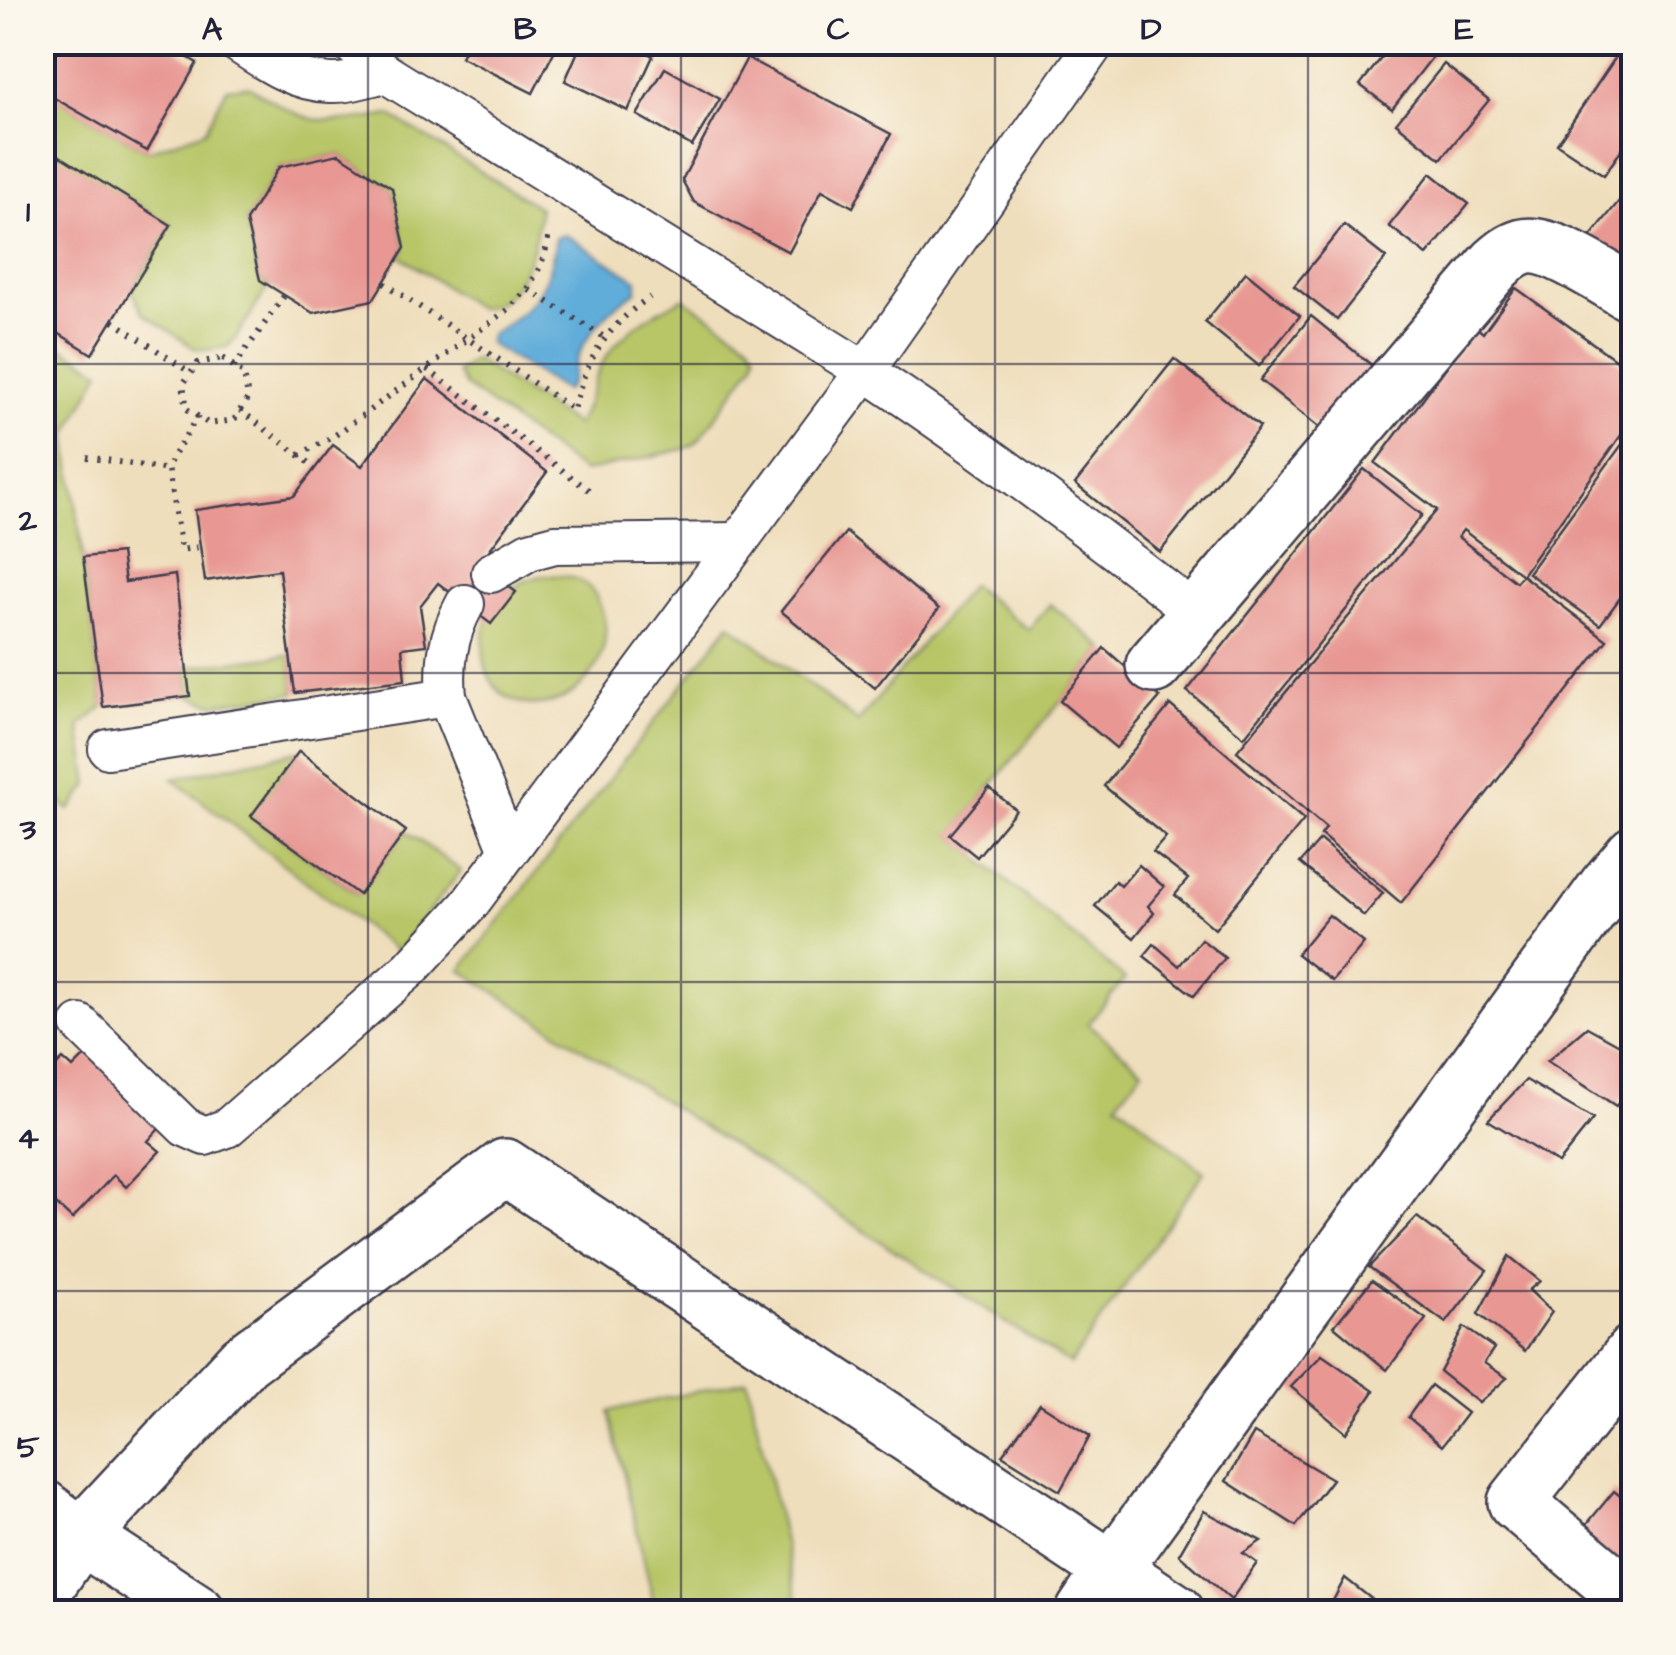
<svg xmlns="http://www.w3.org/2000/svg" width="1676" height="1655" viewBox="0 0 1676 1655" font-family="'Architects Daughter',sans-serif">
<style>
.green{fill:#b8c668;stroke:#6d7452;stroke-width:2.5}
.water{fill:#61adda;stroke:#42688a;stroke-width:2.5}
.building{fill:#e89793}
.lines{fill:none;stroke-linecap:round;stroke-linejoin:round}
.service-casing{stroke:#413e4e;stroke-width:42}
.minor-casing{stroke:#413e4e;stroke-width:60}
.path{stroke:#413e4e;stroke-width:6;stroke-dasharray:2.5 8;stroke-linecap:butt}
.service{stroke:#fff;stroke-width:38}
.minor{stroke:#fff;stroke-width:55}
.grid{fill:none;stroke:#22223b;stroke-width:2.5;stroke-opacity:0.55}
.neatline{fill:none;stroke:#22223b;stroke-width:4}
.grid-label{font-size:32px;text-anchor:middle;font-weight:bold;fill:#22223b}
</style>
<rect width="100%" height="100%" fill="#fbf7ec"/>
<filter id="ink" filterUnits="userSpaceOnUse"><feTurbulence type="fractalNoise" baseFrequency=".01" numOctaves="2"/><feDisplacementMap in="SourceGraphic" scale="20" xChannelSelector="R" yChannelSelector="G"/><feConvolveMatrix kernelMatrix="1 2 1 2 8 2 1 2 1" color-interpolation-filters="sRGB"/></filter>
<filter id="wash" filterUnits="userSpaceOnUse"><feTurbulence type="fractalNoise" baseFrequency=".0048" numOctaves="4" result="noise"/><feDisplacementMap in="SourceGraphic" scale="40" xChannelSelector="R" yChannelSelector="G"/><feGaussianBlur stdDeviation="2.25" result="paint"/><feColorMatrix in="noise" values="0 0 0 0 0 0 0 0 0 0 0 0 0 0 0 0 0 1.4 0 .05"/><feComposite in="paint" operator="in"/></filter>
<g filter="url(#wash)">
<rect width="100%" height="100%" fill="#efdebc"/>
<!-- green -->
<g class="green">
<path d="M 248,86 C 269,98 294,117 319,120 C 342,123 367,119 390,115 L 539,208 C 538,242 520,308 477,308 L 400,256 L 405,248 L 392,188 L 339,154 L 279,167 L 246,221 L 260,280 L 269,286 L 235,339 L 227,347 L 207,350 L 194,348 L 143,313 L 132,290 L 171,225 L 43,147 L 43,91 L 147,151 L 205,131 L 227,88 Z"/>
<path d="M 683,298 L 749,342 L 756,352 L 754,363 L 702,436 L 695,444 L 684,449 L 583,472 L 465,386 L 457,372 L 474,359 L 576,425 C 587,409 590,393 597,375 C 612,336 648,316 683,298 Z"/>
<path d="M 42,336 L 101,371 L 67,435 L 103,707 L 80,726 L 89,785 L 70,810 L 43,788 Z"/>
<path d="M 547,575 C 560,576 573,576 584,583 C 592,588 598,599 601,608 C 623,665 557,730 504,695 C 494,688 487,675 485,663 C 477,616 500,583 547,575 Z"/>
<path d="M 971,585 L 1029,630 L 1050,604 L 1104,648 L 951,835 L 1125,979 L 1088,1024 L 1143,1070 L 1117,1102 L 1204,1172 L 1070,1364 L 461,970 L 730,624 L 858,722 Z"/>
<path d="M 290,655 L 295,693 L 213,704 L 190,696 L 186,667 Z"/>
<path d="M 299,751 L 252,817 L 358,895 L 406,831 L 461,871 L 397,952 L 173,779 Z"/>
<path d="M 747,1380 L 800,1612 L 656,1612 L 609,1411 Z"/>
</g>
<!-- water -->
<path class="water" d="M 566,235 L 637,280 L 637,291 C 609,308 587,331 576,362 C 572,374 574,382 565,391 L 488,343 L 490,334 C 532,312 551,284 556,237 Z"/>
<g id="blocks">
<!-- building -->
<g class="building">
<path d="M 42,42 L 162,42 L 197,63 L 147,151 L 42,91 Z"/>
<path d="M 468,42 L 559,42 L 533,93 L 461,57 Z"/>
<path d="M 582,42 L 625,42 L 653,56 L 628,111 L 565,81 Z"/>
<path d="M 1394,42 L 1434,42 L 1440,47 L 1392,109 L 1360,85 Z"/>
<path d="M 1626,42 L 1634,42 L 1634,132 L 1604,175 L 1557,144 Z"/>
<path d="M 747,58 L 891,134 L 853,207 L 822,190 L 789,252 L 694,202 L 682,180 Z"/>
<path d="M 1444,64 L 1489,100 L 1441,159 L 1396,123 Z"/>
<path d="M 665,68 L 720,99 L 692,146 L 637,115 Z"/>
<path d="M 339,154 L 392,188 L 405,248 L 373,300 L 313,313 L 260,280 L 246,221 L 279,167 Z"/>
<path d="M 60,156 L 171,225 L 92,354 L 42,323 L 42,173 L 47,175 Z"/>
<path d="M 1431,173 L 1469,204 L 1427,255 L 1389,226 Z"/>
<path d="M 1628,190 L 1634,195 L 1634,253 L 1621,269 L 1587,241 Z"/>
<path d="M 1344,225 L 1386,258 L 1337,320 L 1294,286 Z"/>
<path d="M 1246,272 L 1300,316 L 1259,366 L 1205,322 Z"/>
<path d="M 1516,288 L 1634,373 L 1634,417 L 1522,575 L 1463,530 L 1458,537 L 1516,582 L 1522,575 L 1607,640 L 1401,903 L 1321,835 L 1326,828 L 1237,751 L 1437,510 L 1375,463 L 1476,327 L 1483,333 Z"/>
<path d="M 1311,316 L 1375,368 L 1325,432 L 1260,380 Z"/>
<path d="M 1174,359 L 1260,427 L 1160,552 L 1075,484 Z"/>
<path d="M 427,379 L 547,472 L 479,564 L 516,592 L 491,624 L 438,583 L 420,606 L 426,645 L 402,648 L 405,680 L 295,693 L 279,570 L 205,581 L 195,510 L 294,496 L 333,445 L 362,466 Z"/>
<path d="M 1634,428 L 1634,579 L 1600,625 L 1528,573 Z"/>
<path d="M 1364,469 L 1422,515 L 1244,737 L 1187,691 Z"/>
<path d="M 846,532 L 939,609 L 875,688 L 781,611 Z"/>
<path d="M 121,553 L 125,582 L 175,575 L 190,696 L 103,707 L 83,557 Z"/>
<path d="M 1104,648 L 1160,697 L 1116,748 L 1060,701 Z"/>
<path d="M 1170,705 L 1304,820 L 1215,929 L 1175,895 L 1188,879 L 1153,852 L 1166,837 L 1104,786 Z"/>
<path d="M 299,751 L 406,831 L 359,895 L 251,816 Z"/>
<path d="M 989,788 L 1016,810 L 977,857 L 950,835 Z"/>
<path d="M 1320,840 L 1383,893 L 1364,916 L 1300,863 Z"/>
<path d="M 1139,865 L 1164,887 L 1148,906 L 1154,913 L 1134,938 L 1095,906 L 1115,881 L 1121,886 Z"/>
<path d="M 1329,915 L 1364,943 L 1332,981 L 1297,954 Z"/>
<path d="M 1201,939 L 1225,958 L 1194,996 L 1144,956 L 1154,944 L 1179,966 Z"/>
<path d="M 1587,1027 L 1634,1053 L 1634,1083 L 1616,1106 L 1547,1061 Z"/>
<path d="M 90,1051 L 164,1123 L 148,1141 L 160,1151 L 126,1187 L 114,1175 L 72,1219 L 42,1191 L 42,1080 L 63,1059 L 73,1068 Z"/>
<path d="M 1526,1080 L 1593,1119 L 1558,1163 L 1488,1120 Z"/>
<path d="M 1417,1217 L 1487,1270 L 1446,1323 L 1369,1267 Z"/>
<path d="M 1509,1256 L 1540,1281 L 1529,1290 L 1552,1312 L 1525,1351 L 1478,1314 Z"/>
<path d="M 1372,1280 L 1426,1319 L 1387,1370 L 1334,1326 Z"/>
<path d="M 1464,1327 L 1494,1348 L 1484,1363 L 1507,1378 L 1479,1403 L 1440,1372 Z"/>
<path d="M 1322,1355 L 1374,1391 L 1346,1433 L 1291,1387 Z"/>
<path d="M 1431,1385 L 1467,1413 L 1442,1446 L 1408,1417 Z"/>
<path d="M 1040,1404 L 1090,1436 L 1060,1491 L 1002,1455 Z"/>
<path d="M 1254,1433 L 1332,1479 L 1296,1526 L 1226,1481 Z"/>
<path d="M 1634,1442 L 1634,1475 L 1619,1461 Z"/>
<path d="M 1614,1491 L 1634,1507 L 1634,1586 L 1577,1536 Z"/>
<path d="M 1204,1511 L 1261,1541 L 1243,1553 L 1257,1563 L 1231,1600 L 1179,1554 Z"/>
<path d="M 1345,1578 L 1388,1612 L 1327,1612 Z"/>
</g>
</g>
</g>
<g filter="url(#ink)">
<use href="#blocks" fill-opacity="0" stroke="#413e4e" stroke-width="2.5"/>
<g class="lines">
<defs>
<g id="service">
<path d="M 236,42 C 265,61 294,82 330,83 C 348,84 368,77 385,73 L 865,371 C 980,447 1089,529 1197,614"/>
<path d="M 349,42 L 385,73"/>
<path d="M 491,573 L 529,551 L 555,544 L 738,542"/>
<path d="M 465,604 C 448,635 444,663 447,697 L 509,850"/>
<path d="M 108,749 L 447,697"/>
<path d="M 80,1024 L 185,1127 L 205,1136 L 227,1128 L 410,969 L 468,906 L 865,371 L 1096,42"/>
</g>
<g id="minor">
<path d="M 1154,665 L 1496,264 C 1504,257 1512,250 1523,247 C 1550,240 1608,281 1634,295"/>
<path d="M 1634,1352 L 1516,1502 L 1634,1602"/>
<path d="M 42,1507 L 81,1536 L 197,1612"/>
<path d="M 42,1592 L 81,1536 L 244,1361 L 505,1167 L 1176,1612"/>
<path d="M 1084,1612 L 1112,1570 L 1607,886 L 1634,854"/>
</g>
</defs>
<!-- service casing -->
<use href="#service" class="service-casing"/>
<!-- minor casing -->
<use href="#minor" class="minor-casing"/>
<!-- path -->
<g class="path">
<path d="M 384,283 L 574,410 C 584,361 608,325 650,297"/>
<path d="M 529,290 L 604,337"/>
<path d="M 113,321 L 191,373"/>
<path d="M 223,358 L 244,374 L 248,398 L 234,420 L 209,424 L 187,409 L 183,384 L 198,363 Z"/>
<path d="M 234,367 L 284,296"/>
<path d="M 427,369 L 590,491"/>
<path d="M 240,410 L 316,468"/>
<path d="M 198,416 L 171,459 L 168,470 L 181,550 L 200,547"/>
<path d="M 299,455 L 334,436 L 509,309 C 532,286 545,265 549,232"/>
<path d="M 87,457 L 168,470"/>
</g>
<!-- service -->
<use href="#service" class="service"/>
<!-- minor -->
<use href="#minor" class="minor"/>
</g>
</g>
<!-- grid -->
<path class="grid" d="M 368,42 L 368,1612M 681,42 L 681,1612M 995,42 L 995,1612M 1308,42 L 1308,1612M 42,364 L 1634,364M 42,673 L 1634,673M 42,982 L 1634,982M 42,1291 L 1634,1291"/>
<!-- margin -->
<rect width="1676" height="1655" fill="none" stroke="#fbf7ec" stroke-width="110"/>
<rect x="55" y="55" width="1566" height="1545" class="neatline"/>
<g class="grid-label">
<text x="212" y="39">A</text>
<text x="525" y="39">B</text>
<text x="838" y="39">C</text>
<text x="1151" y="39">D</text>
<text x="1464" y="39">E</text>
<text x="28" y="221">1</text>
<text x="28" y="530">2</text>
<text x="28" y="839">3</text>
<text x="28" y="1148">4</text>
<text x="28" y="1457">5</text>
</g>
</svg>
